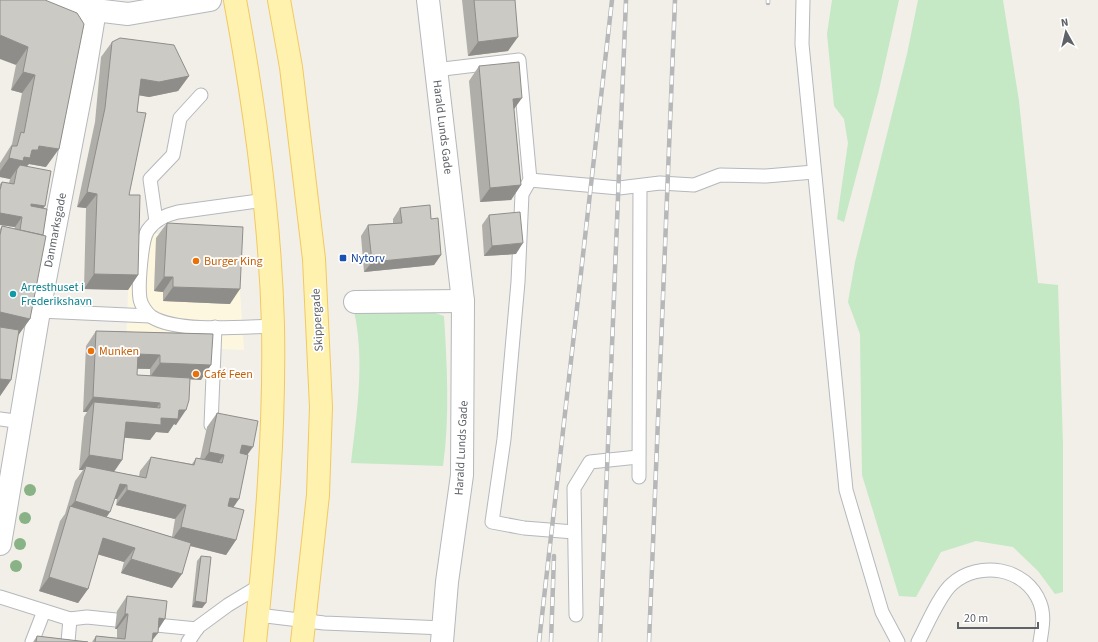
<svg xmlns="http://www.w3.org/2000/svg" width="1098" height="642" viewBox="0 0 1098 642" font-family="'Source Sans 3',sans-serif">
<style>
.commercial{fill:#fef7e0}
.green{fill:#c5e8c5}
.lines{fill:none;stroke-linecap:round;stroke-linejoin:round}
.service-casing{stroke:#b5b8bc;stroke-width:15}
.minor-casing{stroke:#b5b8bc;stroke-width:24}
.primary-casing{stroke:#f2c960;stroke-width:24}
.service{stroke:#fff;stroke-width:13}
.minor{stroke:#fff;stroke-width:22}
.primary{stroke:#fff2af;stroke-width:22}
.rail-casing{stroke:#b6b7b8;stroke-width:4.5}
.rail{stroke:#fff;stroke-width:3;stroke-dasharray:9;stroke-linecap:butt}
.tree{fill:#89b387}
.wall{fill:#afaea9;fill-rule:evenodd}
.shaded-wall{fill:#8f8d8a}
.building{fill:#cccac5;stroke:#8f8d8a}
.transit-dot{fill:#1a4fb4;stroke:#fff;stroke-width:1.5}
.food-dot{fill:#e8710a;stroke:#fff;stroke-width:1.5}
.culture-dot{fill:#0f9aa8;stroke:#fff;stroke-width:1.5}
.labels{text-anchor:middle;stroke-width:3.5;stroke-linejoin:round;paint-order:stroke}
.street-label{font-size:12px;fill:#5f6368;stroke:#fff}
.transit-label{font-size:12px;fill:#164399;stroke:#fff;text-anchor:start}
.food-label{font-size:12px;fill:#c56008;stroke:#fff;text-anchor:start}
.culture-label{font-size:12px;fill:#0d838f;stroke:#fff;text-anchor:start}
</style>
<rect width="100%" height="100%" fill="#f1efe8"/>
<!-- commercial -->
<path class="commercial" d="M 236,232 L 244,350 L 126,345 L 128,290 L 135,234 Z"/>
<!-- green -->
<g class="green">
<path d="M 832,0 L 899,0 L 879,90 L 844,222 L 837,219 L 848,143 L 844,119 L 834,106 L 827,34 Z"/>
<path d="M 918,0 L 1003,0 L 1019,101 L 1038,283 L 1058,285 L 1063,445 L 1063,592 L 1055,594 L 1038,571 L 1013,547 L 976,541 L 941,552 L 916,597 L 899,596 L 862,475 L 860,334 L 848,302 L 855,262 L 907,54 Z"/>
<path d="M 354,311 L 435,313 L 444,316 C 447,366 450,417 443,466 L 351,463 C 357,413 365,360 354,311 Z"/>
</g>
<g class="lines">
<defs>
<g id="service">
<path d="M 803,0 L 802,44 L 846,490 L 882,612 L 898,642"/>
<path d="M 435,70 L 519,60 L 530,180 L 522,194 L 518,282 L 504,439 L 492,522 L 524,528 L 574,532"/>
<path d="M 530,180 L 619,188 L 660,183 L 694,185 L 720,175 L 766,176 L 814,172"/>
<path d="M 265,200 L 178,212 C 166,215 156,219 148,230 C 141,240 138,287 140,299 C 141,305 147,314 152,317 C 178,333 241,327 273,326"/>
<path d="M 156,221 L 150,179 L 173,155 L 180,118 L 201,95"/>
<path d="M 39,311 L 150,316"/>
<path d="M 0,419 L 22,422"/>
<path d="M 211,425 L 215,327"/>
<path d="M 639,477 L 640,186"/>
<path d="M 0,597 L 70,619 L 68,642"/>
<path d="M 258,615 L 324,623 L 444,628"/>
<path d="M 576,615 L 574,488 L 590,462 L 638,457"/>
<path d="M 70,619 L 87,617 L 116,620"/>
<path d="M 156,625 L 197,629"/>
<path d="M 32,642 L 44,611"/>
<path d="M 188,642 L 198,627 L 228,605 L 261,585"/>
<path d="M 918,642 C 926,627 940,594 952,584 C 979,560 1026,567 1040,603 C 1045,616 1042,629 1040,642"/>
</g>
<g id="minor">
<path d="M 39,0 L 57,7 L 95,10 L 128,14 L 210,0"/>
<path d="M 428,0 L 463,301 L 462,475 L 447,582 L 442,642"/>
<path d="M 355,302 L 463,301"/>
<path d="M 0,544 L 39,311 L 84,77 L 95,10"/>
</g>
<g id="primary">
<path d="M 235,0 C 255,108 270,215 273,325 C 275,431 266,537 255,642"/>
<path d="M 279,0 L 291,67 L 314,259 L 321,407 L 318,495 L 302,642"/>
</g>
</defs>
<!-- service casing -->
<use href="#service" class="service-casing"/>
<!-- minor casing -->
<use href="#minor" class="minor-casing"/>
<!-- primary casing -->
<use href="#primary" class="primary-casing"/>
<!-- service -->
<use href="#service" class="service"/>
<!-- minor -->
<use href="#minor" class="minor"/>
<!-- primary -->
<use href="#primary" class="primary"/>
<defs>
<g id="rail">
<path d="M 768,0 L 768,3"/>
<path d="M 539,642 L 612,0"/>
<path d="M 551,642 L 554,556"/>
<path d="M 600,642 L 626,0"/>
<path d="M 649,642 L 675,0"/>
</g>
</defs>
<!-- rail casing -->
<use href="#rail" class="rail-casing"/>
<!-- rail -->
<use href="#rail" class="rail"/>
</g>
<!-- trees -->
<g class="tree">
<circle cx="30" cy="490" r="6"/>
<circle cx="25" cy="518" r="6"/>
<circle cx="20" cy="544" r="6"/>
<circle cx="16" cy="566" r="6"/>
</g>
<!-- wall -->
<g class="wall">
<path d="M 45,0 L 46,167 L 29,164 L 27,166 L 43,208 L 43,235 L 30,319 L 18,335 L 11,380 L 0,396 L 0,229 L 2,226 L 14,229 L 15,227 L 0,225 L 0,184 L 2,182 L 9,183 L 10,179 L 0,177 L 0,163 L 12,144 L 22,93 L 11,90 L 16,65 Z"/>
<path d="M 462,0 L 515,0 L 508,51 L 468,56 Z"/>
<path d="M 112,42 L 189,76 L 178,91 L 149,97 L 139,95 L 129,195 L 138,275 L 128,290 L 84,289 L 86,208 L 77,207 L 95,122 L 101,57 Z"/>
<path d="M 479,66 L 514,109 L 521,185 L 511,200 L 480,202 L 469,81 Z"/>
<path d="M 400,208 L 431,219 L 441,255 L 434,265 L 364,272 L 361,236 L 368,225 L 393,223 L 393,219 Z"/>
<path d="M 489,215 L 516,254 L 484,256 L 482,225 Z"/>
<path d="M 167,223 L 230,304 L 163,301 L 163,292 L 154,291 L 156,238 Z"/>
<path d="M 96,331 L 213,334 L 201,380 L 190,379 L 176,425 L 174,424 L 168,433 L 156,432 L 150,440 L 125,437 L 122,460 L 114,472 L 139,476 L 140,471 L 151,457 L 192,464 L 196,458 L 200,459 L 207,427 L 217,413 L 247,455 L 233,507 L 236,540 L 226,555 L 190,546 L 172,588 L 121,573 L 124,562 L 98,554 L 88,589 L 78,603 L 39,591 L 60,521 L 65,514 L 75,481 L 83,470 L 79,470 L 84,417 L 87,412 L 83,412 L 86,346 ZM 137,369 L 150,369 L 150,376 L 137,375 ZM 114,499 L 117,499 L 116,505 L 175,519 L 172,537 L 106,517 Z"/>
<path d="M 201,556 L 206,603 L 202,608 L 192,607 L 197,561 Z"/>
<path d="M 127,596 L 158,630 L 152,640 L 152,642 L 92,642 L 96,636 L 117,638 L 117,629 L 115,629 L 117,611 Z"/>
<path d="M 37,636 L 88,642 L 33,642 Z"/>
</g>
<!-- shaded-wall -->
<g class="shaded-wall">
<path d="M 0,35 L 28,47 L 16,65 L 0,59 Z"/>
<path d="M 518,37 L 508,51 L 468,56 L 478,42 Z"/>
<path d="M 23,72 L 35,75 L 22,93 L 11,90 Z"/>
<path d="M 189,76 L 178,91 L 149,97 L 131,94 L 141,79 Z"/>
<path d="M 522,98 L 512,112 L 513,99 Z"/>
<path d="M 39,146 L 59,149 L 46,167 L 29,164 L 25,168 L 17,169 L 10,179 L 0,177 L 0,171 L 9,158 L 24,157 L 32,150 Z"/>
<path d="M 521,185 L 511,200 L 480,202 L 490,188 Z"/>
<path d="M 87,192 L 97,194 L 86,208 L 77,207 Z"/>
<path d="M 31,204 L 45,206 L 37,217 L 24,214 Z"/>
<path d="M 0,213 L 22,217 L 15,227 L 0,225 Z"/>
<path d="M 523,243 L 516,254 L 484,256 L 492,246 Z"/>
<path d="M 441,255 L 434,265 L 364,272 L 372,262 Z"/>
<path d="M 94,274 L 138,275 L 128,290 L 84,289 Z"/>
<path d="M 164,277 L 173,277 L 163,292 L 154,291 Z"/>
<path d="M 173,287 L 240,289 L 230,304 L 163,301 Z"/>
<path d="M 0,312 L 30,319 L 17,337 L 0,333 Z"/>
<path d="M 138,354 L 160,355 L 150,369 L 128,368 Z"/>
<path d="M 160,363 L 211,365 L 201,380 L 150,377 Z"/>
<path d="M 0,379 L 11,380 L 0,396 Z"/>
<path d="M 93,397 L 160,403 L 150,418 L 94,402 L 87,412 L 83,412 Z"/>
<path d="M 179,410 L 186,410 L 176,425 L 174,424 L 168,433 L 156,432 L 150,440 L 116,437 L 126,422 L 161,418 Z"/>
<path d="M 242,445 L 253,447 L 243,461 L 231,460 Z"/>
<path d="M 209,452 L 224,455 L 213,470 L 199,467 Z"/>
<path d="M 89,455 L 122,460 L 112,474 L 86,466 L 83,470 L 79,470 Z"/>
<path d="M 120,484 L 127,485 L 117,499 L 110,498 Z"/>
<path d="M 127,490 L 186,505 L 175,519 L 116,505 Z"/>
<path d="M 230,498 L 239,499 L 229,514 L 220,512 Z"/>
<path d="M 75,501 L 110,512 L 100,527 L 70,507 Z"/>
<path d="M 181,527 L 236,540 L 226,555 L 171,541 Z"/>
<path d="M 103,538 L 135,548 L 124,562 L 93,553 Z"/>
<path d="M 131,559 L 182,574 L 172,588 L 121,573 Z"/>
<path d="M 49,577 L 88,589 L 78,603 L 39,591 Z"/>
<path d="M 195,601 L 206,603 L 202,608 L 192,607 Z"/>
<path d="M 125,614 L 128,614 L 117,629 L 115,629 Z"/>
<path d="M 159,618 L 165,619 L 156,633 L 158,633 L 151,642 L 147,642 Z"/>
</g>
<!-- building -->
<g class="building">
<path d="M 0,0 L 45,0 L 77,13 L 84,24 L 59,149 L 39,146 L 38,150 L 32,150 L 30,158 L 24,157 L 23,161 L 9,158 L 12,146 L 17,146 L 21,132 L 24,133 L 35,75 L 23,72 L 28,47 L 0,35 Z"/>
<path d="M 474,0 L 515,0 L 518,37 L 478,42 Z"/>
<path d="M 120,38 L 174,45 L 189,76 L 159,82 L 141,79 L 137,112 L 146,113 L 129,195 L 140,195 L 138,275 L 94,274 L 97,194 L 87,192 L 105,108 L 112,42 Z"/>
<path d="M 519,62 L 522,98 L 513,99 L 521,185 L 490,188 L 479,66 Z"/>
<path d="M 20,165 L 51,171 L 45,206 L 31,204 L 31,206 L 47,209 L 43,235 L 20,230 L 22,217 L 0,213 L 0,190 L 2,182 L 14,184 L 17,169 Z"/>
<path d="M 430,205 L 431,219 L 438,218 L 441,255 L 372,262 L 368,225 L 402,223 L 400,208 Z"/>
<path d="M 520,212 L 523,243 L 492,246 L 489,215 Z"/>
<path d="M 167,223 L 243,227 L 240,289 L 173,287 L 173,277 L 164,277 Z"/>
<path d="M 2,226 L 46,236 L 30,319 L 0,312 L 0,235 Z"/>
<path d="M 0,327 L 19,330 L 11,380 L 0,379 Z"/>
<path d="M 96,331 L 213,334 L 211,365 L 160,363 L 160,355 L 138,354 L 137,375 L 190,378 L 189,400 L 186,410 L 179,410 L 178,419 L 161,418 L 161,425 L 126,422 L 122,460 L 89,455 L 94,402 L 160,408 L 160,403 L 93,397 Z"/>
<path d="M 217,413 L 258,421 L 253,447 L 242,445 L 240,453 L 248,455 L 239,499 L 230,498 L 228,506 L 244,510 L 236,540 L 181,527 L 186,505 L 127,490 L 127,485 L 120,484 L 110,512 L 75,501 L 86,466 L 146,478 L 151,457 L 194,465 L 196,458 L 222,463 L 224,455 L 209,452 Z"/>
<path d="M 70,506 L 191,543 L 182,574 L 131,559 L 135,548 L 103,538 L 88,589 L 49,577 Z"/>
<path d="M 201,556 L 211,557 L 206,603 L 195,601 Z"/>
<path d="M 127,596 L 167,601 L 165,619 L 159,618 L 158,633 L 153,633 L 152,642 L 95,642 L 96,636 L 125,639 L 128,614 L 125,614 Z"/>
<path d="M 37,636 L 88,642 L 36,642 Z"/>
</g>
<!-- markers -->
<rect class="transit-dot" x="339" y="254" width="8" height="8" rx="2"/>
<g class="food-dot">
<circle cx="196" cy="261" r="4"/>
<circle cx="91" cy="351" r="4"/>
<circle cx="196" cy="374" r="4"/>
</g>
<circle class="culture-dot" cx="13" cy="294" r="4"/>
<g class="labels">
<!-- street labels -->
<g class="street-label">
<text transform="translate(443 127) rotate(83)" y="4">Harald Lunds Gade</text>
<text transform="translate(55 230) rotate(-79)" y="4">Danmarksgade</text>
<text transform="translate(317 320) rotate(-93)" y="4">Skippergade</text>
<text transform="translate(461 448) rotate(-87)" y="4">Harald Lunds Gade</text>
</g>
<!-- transit labels -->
<g class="transit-label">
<text x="351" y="262">Nytorv</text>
</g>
<!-- food labels -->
<g class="food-label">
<text x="204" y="265">Burger King</text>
<text x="99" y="355">Munken</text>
<text x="204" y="378">Café Feen</text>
</g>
<!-- culture labels -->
<g class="culture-label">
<text x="21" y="291">Arresthuset i<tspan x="21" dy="14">Frederikshavn</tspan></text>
</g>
</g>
<!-- north arrow -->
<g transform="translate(1066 32) rotate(352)" stroke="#ffffff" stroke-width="3" paint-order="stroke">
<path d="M0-3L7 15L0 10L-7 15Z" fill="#5f6368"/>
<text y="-6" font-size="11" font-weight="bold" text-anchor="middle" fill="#5f6368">N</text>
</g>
<!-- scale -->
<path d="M958 622v6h80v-6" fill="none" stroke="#5f6368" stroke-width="2"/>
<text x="964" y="622" font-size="12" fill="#5f6368" stroke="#ffffff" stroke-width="3" paint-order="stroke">20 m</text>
</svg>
